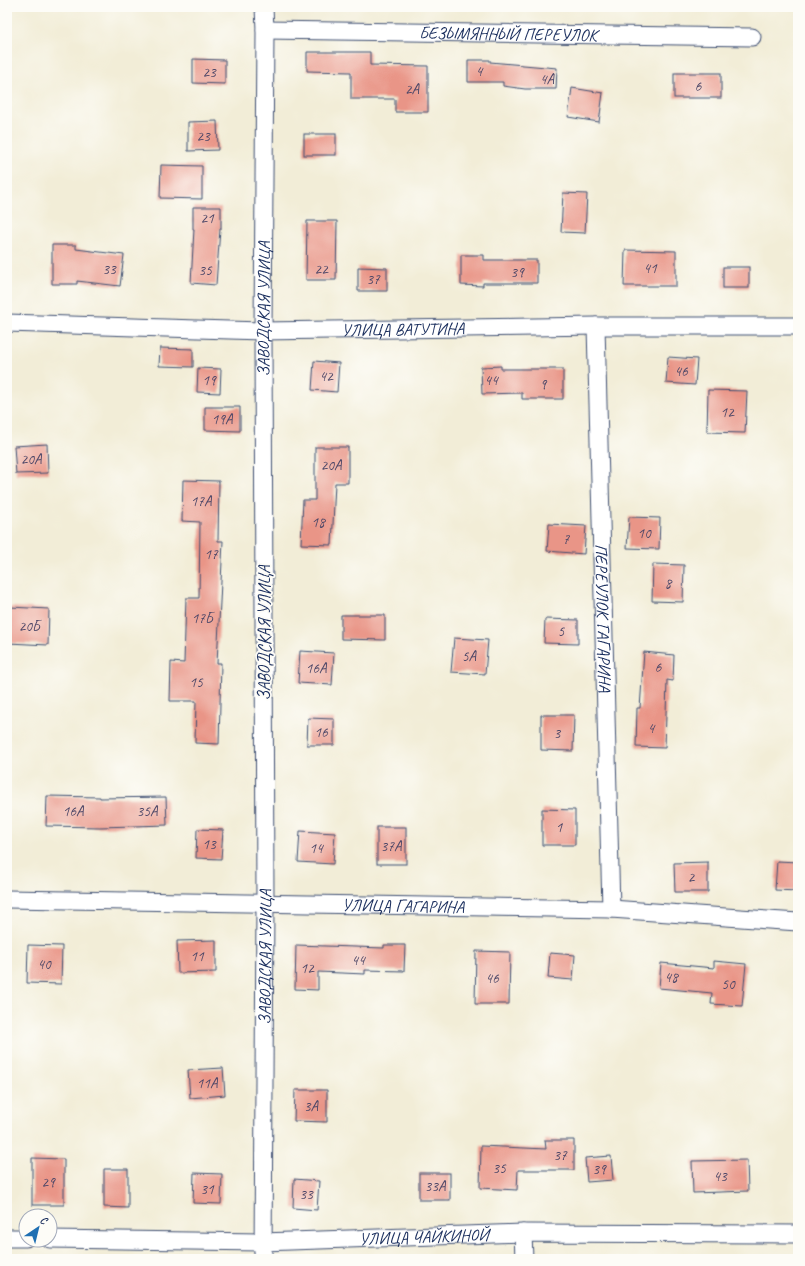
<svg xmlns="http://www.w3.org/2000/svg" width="805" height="1266" viewBox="0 0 805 1266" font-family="Caveat,sans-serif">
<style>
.building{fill:#e99587}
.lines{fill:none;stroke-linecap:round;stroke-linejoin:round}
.minor-casing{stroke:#3b4c70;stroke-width:19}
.minor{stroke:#fff;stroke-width:17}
.labels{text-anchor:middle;stroke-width:3.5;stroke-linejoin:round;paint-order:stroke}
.number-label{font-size:15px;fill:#4e4868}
.street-label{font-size:17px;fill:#1b2f5e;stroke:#fdfcf7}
</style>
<rect width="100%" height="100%" fill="#fdfcf7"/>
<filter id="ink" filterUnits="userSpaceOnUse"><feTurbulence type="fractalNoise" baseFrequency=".025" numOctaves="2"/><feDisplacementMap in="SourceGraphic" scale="8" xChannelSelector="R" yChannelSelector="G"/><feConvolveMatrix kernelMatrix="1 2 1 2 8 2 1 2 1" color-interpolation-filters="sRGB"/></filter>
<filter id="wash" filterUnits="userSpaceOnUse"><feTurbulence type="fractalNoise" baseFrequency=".012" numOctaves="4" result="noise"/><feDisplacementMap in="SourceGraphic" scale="16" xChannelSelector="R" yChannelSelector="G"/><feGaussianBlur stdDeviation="0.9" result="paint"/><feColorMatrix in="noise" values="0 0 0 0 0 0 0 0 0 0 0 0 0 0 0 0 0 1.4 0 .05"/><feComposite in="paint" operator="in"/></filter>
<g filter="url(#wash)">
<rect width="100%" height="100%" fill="#f2edd7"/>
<g id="blocks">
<!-- building -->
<g class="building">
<path d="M 307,52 L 370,52 L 370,65 L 428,66 L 428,112 L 395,112 L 395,99 L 351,99 L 351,72 L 307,71 Z"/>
<path d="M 193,59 L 225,60 L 225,84 L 193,83 Z"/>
<path d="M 468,60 L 490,60 L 490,62 L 557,68 L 556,89 L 525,89 L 503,86 L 503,82 L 468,82 Z"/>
<rect x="674" y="73" width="47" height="25"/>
<path d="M 572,88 L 603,93 L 599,122 L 568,117 Z"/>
<path d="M 217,121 L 218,150 L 188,151 L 188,122 Z"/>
<rect x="304" y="134" width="32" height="21"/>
<path d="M 161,165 L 202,166 L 202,199 L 160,198 Z"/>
<path d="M 563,193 L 587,194 L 585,233 L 561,232 Z"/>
<path d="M 193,207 L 221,207 L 221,229 L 220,229 L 216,285 L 191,283 L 194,229 L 193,229 Z"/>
<path d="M 307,221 L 337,221 L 336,280 L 306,280 Z"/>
<path d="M 52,245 L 76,245 L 76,249 L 124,255 L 120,286 L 77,281 L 77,284 L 52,284 Z"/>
<path d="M 625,250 L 676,251 L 676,286 L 624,286 Z"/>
<path d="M 461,255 L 484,255 L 484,260 L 537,260 L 537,283 L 483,283 L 483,286 L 461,285 Z"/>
<path d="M 358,267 L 387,268 L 387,291 L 358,291 Z"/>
<rect x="723" y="267" width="26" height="21"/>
<path d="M 160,348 L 193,349 L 193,367 L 159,366 Z"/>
<path d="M 668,357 L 697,359 L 695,385 L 666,383 Z"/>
<path d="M 314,361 L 339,363 L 337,392 L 312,390 Z"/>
<path d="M 501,366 L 501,369 L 563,369 L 563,399 L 522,399 L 522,393 L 482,394 L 481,367 Z"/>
<path d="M 198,368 L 221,369 L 220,393 L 197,392 Z"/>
<path d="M 708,390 L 747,391 L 745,433 L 707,432 Z"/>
<path d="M 205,407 L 240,407 L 240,431 L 205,430 Z"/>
<path d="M 47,444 L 48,473 L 16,474 L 14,446 Z"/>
<path d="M 315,447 L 348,447 L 348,483 L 335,483 L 332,545 L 301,544 L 303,500 L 315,500 Z"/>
<path d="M 183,480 L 219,481 L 218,541 L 223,541 L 217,663 L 221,663 L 219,744 L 195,743 L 196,701 L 170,701 L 171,662 L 184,663 L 186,598 L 199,598 L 200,522 L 182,521 Z"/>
<path d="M 629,517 L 660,518 L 659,549 L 627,548 Z"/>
<path d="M 549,524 L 586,526 L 584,554 L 547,551 Z"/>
<path d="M 653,564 L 684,565 L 683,602 L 652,601 Z"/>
<path d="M 10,607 L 49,609 L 48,645 L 8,643 Z"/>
<path d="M 341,615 L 385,615 L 385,640 L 341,639 Z"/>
<path d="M 545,619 L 578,620 L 578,644 L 544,643 Z"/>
<path d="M 454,638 L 488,640 L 485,674 L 451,672 Z"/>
<path d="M 300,651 L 334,653 L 332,685 L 298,683 Z"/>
<path d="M 644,652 L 674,655 L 673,681 L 667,680 L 665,748 L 636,747 L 637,708 L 640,708 Z"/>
<path d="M 541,715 L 574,715 L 573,751 L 541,750 Z"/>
<path d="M 308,718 L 334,719 L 334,745 L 307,745 Z"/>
<path d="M 47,796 L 100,797 L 100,798 L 166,797 L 167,825 L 100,827 L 46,826 Z"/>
<path d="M 542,809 L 575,810 L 575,845 L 542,845 Z"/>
<rect x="377" y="827" width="29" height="37"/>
<path d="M 197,829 L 223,830 L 221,859 L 196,858 Z"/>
<path d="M 300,831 L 335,833 L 333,864 L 298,862 Z"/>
<path d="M 777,861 L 798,862 L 798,891 L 775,890 Z"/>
<path d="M 708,862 L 708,892 L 675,892 L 674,863 Z"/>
<path d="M 216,940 L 216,972 L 178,973 L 177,941 Z"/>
<path d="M 28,945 L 62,946 L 61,984 L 27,983 Z"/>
<path d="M 296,945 L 384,948 L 384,945 L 405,945 L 404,971 L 365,970 L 365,974 L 318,972 L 318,990 L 295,989 Z"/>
<path d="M 476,951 L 510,952 L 509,1004 L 475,1004 Z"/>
<path d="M 550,953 L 575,955 L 573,980 L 548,978 Z"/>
<path d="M 714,961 L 746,964 L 742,1006 L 711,1004 L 712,993 L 659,988 L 661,963 L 714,968 Z"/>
<path d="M 223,1068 L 225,1095 L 190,1098 L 188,1070 Z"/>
<path d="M 295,1090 L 327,1090 L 327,1122 L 294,1121 Z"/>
<path d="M 545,1140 L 574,1140 L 574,1170 L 518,1170 L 517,1190 L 480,1188 L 481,1146 L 546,1149 Z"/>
<path d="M 611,1156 L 613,1180 L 587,1182 L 585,1158 Z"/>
<path d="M 32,1158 L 64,1159 L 64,1205 L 32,1205 Z"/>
<path d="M 747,1160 L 748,1191 L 693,1193 L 692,1161 Z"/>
<path d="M 104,1169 L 128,1169 L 128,1208 L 104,1207 Z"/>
<path d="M 194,1173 L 222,1174 L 221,1204 L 193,1203 Z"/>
<rect x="419" y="1173" width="31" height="27"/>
<path d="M 294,1179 L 319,1181 L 317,1210 L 293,1208 Z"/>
</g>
</g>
</g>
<g filter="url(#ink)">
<use href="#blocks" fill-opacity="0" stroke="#3b4c70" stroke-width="1"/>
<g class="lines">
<defs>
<g id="minor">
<path id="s1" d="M 265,30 L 752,37"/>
<path id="s2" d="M 7,323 L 263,331 L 596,326 L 798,326"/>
<path id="s3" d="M 596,326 L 611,909"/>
<path id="s4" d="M 7,899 L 611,909 L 798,922"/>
<path d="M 523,1233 L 524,1259"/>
<path d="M 7,1238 L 26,1238"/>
<path id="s5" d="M 50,1239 L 262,1242 L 523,1233 L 798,1234"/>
<path id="s6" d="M 263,1259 L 265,903 L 263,331 L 265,30 L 264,7"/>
</g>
</defs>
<!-- minor casing -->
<use href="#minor" class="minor-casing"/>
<!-- minor -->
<use href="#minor" class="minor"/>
</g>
</g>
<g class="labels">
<!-- number labels -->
<g class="number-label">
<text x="479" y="76">4</text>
<text x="209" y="77">23</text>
<text x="547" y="84">4А</text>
<text x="698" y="91">6</text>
<text x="412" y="94">2А</text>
<text x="203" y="141">23</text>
<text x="207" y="223">21</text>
<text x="650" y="273">41</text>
<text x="109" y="274">33</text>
<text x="321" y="274">22</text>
<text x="205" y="275">35</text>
<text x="517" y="277">39</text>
<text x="373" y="284">37</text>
<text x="681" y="376">46</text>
<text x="326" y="381">42</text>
<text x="209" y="385">19</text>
<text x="491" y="385">44</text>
<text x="543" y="389">9</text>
<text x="727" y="417">12</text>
<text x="222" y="424">19А</text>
<text x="31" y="464">20А</text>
<text x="331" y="470">20А</text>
<text x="201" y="506">17А</text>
<text x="318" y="527">18</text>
<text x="644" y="538">10</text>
<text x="566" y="544">7</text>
<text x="211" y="559">17</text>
<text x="668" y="588">8</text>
<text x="202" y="623">17Б</text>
<text x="29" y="631">20Б</text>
<text x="561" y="636">5</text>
<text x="469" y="661">5А</text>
<text x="658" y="672">6</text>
<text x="316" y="673">16А</text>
<text x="196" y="687">15</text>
<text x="651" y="733">4</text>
<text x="321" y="737">16</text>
<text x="557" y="738">3</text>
<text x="73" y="816">16А</text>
<text x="147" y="816">35А</text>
<text x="559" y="832">1</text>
<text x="209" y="849">13</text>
<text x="391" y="851">37А</text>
<text x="316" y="853">14</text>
<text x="691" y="882">2</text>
<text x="197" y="961">11</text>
<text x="358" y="965">44</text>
<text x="44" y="969">40</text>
<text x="307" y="973">12</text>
<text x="671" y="982">48</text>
<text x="492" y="983">46</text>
<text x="728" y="989">50</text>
<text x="207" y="1088">11А</text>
<text x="311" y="1111">3А</text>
<text x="560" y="1160">37</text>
<text x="499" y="1173">35</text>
<text x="599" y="1174">39</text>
<text x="720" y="1181">43</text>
<text x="48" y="1187">29</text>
<text x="435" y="1191">33А</text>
<text x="207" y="1194">31</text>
<text x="306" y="1199">33</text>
</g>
<!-- street labels -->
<g class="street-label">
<text dy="6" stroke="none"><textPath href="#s1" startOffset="243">БЕЗЫМЯННЫЙ ПЕРЕУЛОК</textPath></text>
<text dy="6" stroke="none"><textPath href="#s6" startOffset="950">ЗАВОДСКАЯ УЛИЦА</textPath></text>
<text dy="6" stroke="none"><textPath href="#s2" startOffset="396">УЛИЦА ВАТУТИНА</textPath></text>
<text dy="6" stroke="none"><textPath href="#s3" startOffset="292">ПЕРЕУЛОК ГАГАРИНА</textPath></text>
<text transform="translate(264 633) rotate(-90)" y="6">ЗАВОДСКАЯ УЛИЦА</text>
<text dy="6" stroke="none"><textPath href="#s4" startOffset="396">УЛИЦА ГАГАРИНА</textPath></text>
<text dy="6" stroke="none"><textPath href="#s6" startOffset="302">ЗАВОДСКАЯ УЛИЦА</textPath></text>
<text dy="6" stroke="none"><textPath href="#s5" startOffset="374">УЛИЦА ЧАЙКИНОЙ</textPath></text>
</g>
</g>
<!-- margin -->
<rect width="805" height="1266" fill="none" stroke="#fdfcf7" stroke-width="24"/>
<!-- north arrow -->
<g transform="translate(38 1228) rotate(35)"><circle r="19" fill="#fdfcf7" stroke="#a3aaba"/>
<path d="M0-3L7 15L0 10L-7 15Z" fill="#1f6fb2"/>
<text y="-6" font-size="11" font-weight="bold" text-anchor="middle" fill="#1b2f5e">С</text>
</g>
</svg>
